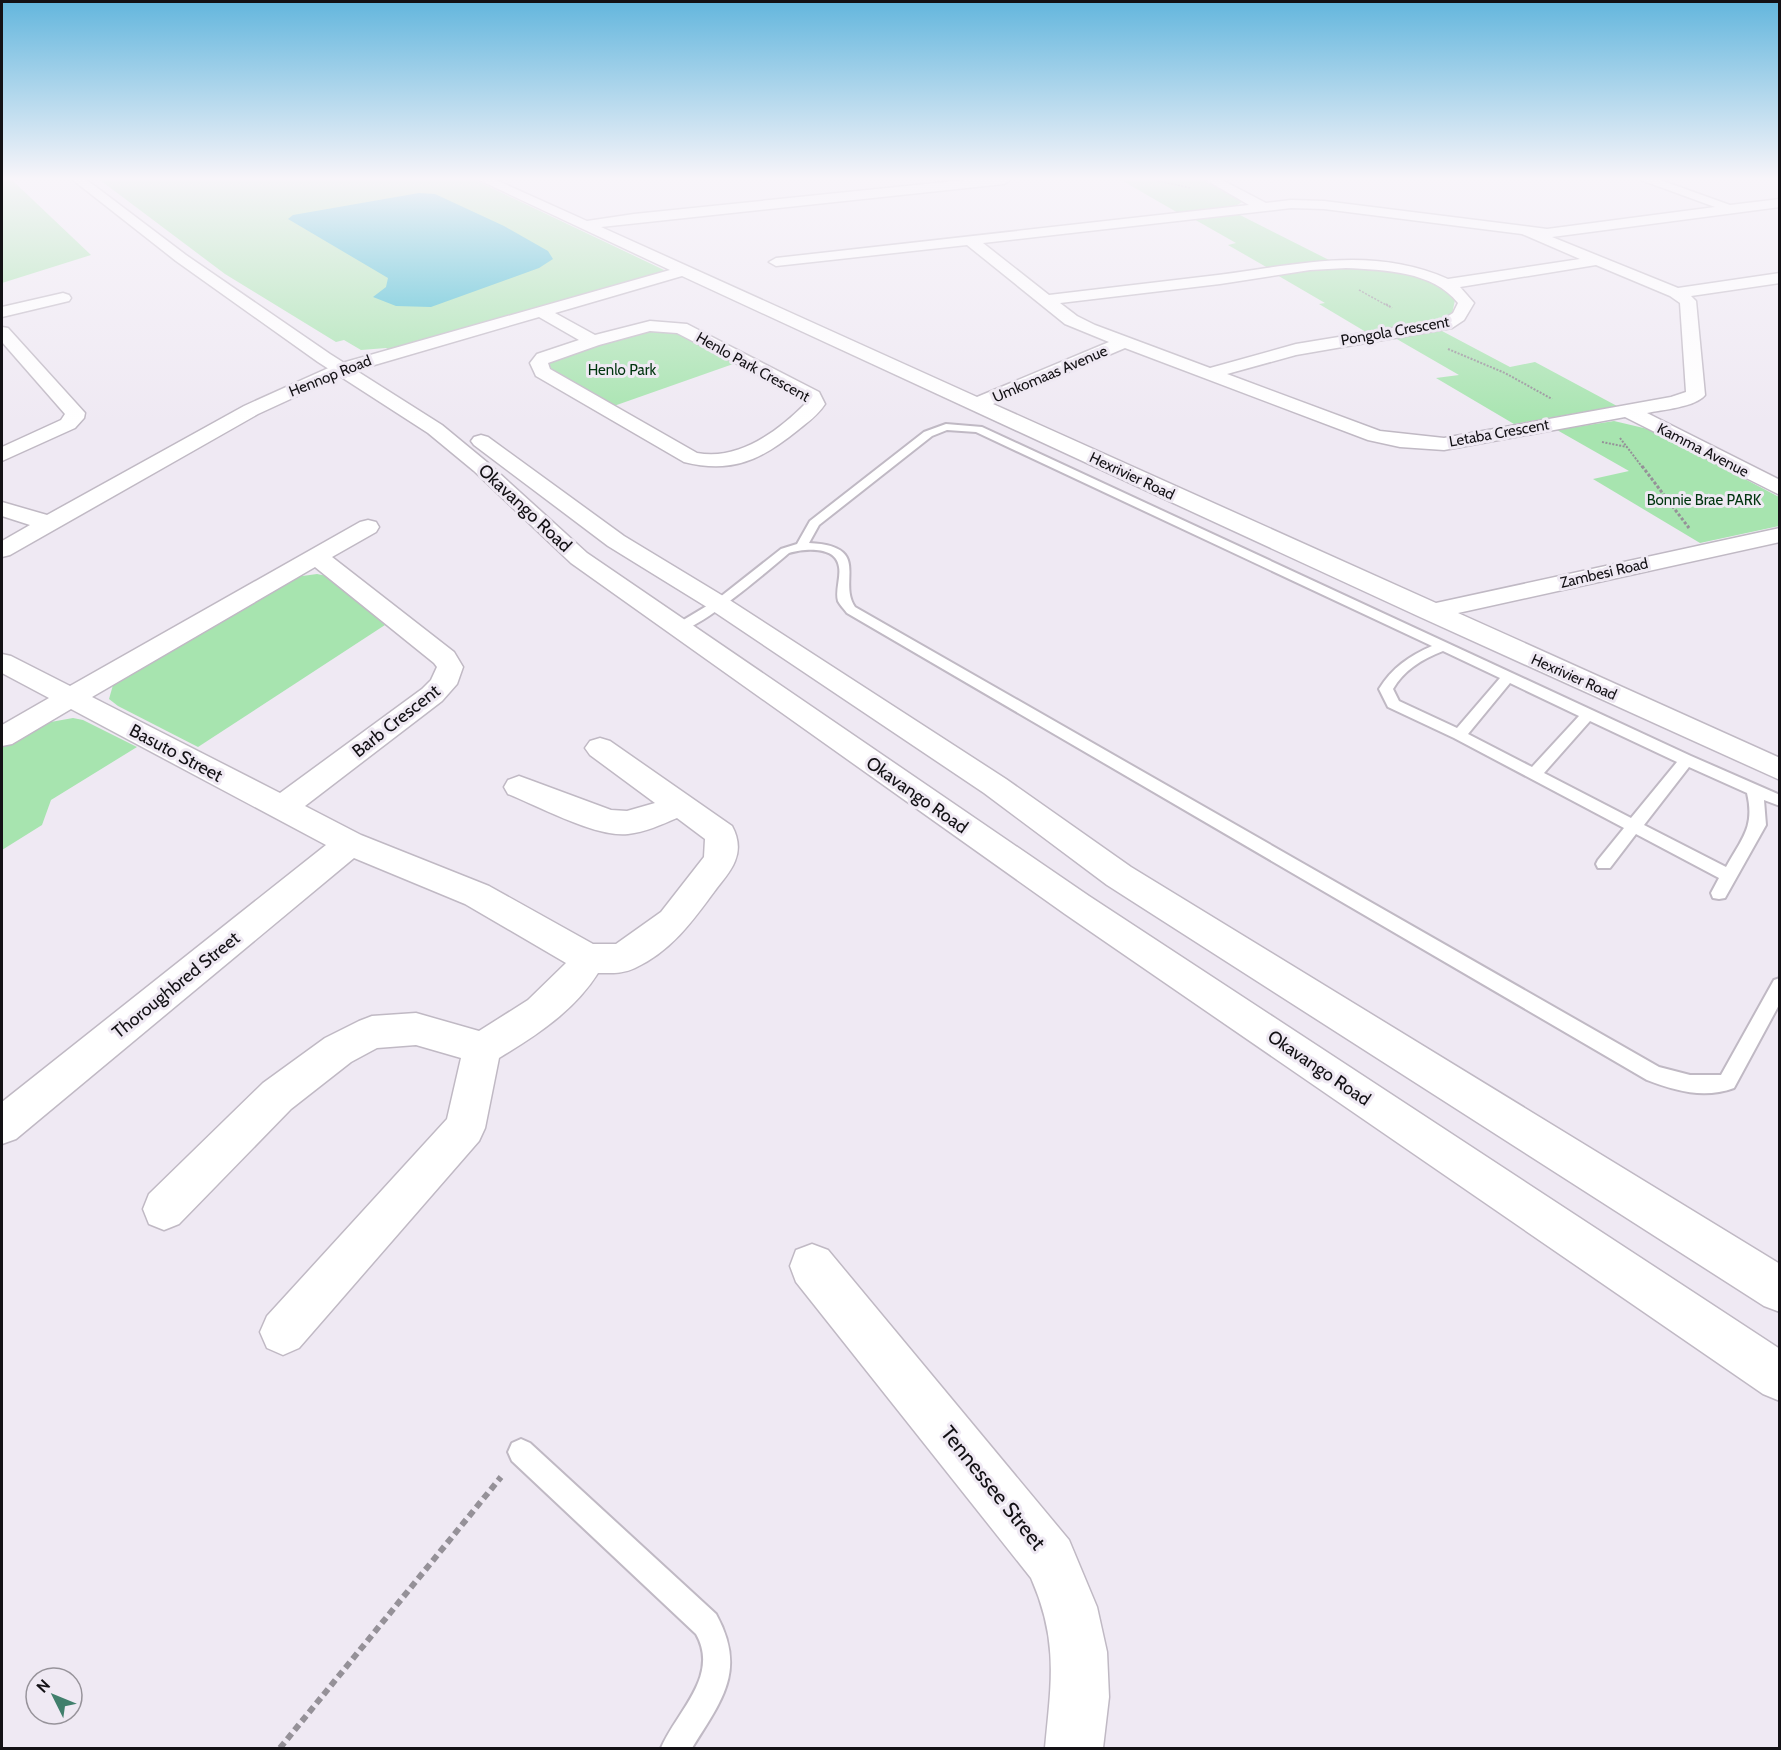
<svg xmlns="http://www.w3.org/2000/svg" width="1781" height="1750" viewBox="0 0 1781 1750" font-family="Cabin,sans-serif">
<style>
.green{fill:#a7e4af}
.water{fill:#3cb9cd}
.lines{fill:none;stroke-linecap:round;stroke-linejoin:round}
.lane-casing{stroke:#c0b9c4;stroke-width:4}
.street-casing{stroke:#c0b9c4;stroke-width:3}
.secondary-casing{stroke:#c0b9c4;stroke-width:3}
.path-far3{stroke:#959198;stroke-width:1.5;stroke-dasharray:2 1.5;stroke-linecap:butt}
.path-far2{stroke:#959198;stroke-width:2;stroke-dasharray:2 1.5;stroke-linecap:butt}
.path-far1{stroke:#959198;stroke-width:3;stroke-dasharray:3 2;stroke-linecap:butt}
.path{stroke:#959198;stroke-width:6;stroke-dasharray:7 4.5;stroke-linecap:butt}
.lane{fill:#fff;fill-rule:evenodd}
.street{fill:#fff;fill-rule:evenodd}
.secondary{fill:#fff;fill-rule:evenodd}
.labels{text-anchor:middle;stroke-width:6;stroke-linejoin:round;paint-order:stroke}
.far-street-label{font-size:15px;fill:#131115;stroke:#efe9f3}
.far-park-label{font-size:15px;fill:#00350f;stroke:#efe9f3}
.street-label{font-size:18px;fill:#131115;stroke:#efe9f3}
.near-street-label{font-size:21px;fill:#131115;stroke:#efe9f3}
</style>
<rect width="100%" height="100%" fill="#efe9f3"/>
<!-- green -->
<g class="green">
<path d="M 2,180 L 12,180 L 91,255 L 2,283 Z"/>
<path d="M 100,180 L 475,180 L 664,270 L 662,273 L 390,350 L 386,348 L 361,350 L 344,340 L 336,342 L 225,274 Z"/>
<path d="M 1121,180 L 1203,180 L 1242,202 L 1234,207 L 1180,214 Z"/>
<path d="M 1236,213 L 1329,260 L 1268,268 L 1228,245 L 1236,243 L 1192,218 Z"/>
<path d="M 1335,267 C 1376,269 1425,269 1455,300 L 1452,314 L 1437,322 L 1366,332 L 1319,304 L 1325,303 L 1277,275 Z"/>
<path d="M 658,330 L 676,333 L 736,363 L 611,407 L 550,371 L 547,364 L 550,361 L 638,332 Z"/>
<path d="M 1442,331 L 1510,367 L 1535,362 L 1617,406 L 1514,424 L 1436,378 L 1459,375 L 1395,338 Z"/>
<path d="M 1614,421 L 1652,430 L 1779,497 L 1779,526 L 1700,543 L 1593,479 L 1629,471 L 1557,430 Z"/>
<path d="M 317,574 L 327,576 L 385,625 L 198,747 L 118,706 L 109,699 L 113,685 L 121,678 L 295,577 Z"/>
<path d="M 73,718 L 83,720 L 137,747 L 51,800 L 42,825 L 2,850 L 2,747 L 45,723 Z"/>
</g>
<!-- water -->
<path class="water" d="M 419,193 L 435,194 L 504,226 L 548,251 L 553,259 L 539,268 L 431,307 L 396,306 L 373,297 L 386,287 L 388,278 L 288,219 L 293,215 Z"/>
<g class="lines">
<defs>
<g id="lane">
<path d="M 946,424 L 982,427 L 1691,756 L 1780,795 L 1780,806 L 1764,800 L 1766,825 L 1725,898 L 1719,899 L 1713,898 L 1711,893 L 1719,878 L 1636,834 L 1610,868 L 1598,868 L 1596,864 L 1598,860 L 1624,828 L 1454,738 L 1388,707 L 1379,689 C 1392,668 1409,656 1432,646 L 976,432 L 947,430 L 932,436 L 819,525 L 809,543 C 873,546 837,581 855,607 L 1659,1067 L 1690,1075 L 1721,1075 L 1774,980 L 1780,978 L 1780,1003 L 1734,1088 C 1704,1099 1676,1091 1647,1080 L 847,613 C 844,609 840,605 838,601 C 835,591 841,577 839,567 C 836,545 803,549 789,553 C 771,568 694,635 675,631 L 674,628 L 675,625 L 715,601 L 781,549 L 797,544 L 810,521 L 924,432 ZM 1443,651 L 1500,678 L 1457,728 L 1399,701 L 1393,689 C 1404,670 1422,659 1443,651 ZM 1510,683 L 1579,716 L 1532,767 L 1468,734 ZM 1590,721 L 1677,762 L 1631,818 L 1544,773 ZM 1689,767 L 1747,793 C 1755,827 1742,838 1726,867 L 1644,825 Z"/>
<path d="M 521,1439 L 530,1443 L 716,1614 C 747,1670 722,1700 692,1748 L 661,1748 C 677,1711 720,1676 696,1634 L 512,1461 L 508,1452 L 512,1443 Z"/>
</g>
<g id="street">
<path d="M 479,180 L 496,180 L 587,221 L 634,214 L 965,180 L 1010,180 L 1004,184 L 601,227 L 977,397 L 1109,342 L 1065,324 L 967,245 L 776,266 L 769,262 L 776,258 L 1249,205 L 1206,180 L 1222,180 L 1266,203 L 1291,200 L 1324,201 L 1547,229 L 1715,207 L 1641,180 L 1660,180 L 1730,205 L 1780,199 L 1780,207 L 1552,237 L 1678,288 L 1780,273 L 1780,283 L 1691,296 L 1696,301 L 1705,395 C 1696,407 1661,410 1647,413 L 1780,480 L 1780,495 L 1625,417 L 1444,450 L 1400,447 L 1368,440 L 1125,348 L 993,404 L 1436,603 L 1780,528 L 1780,542 L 1458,613 L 1780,758 L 1780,780 L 1420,617 L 682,276 L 555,313 L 595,335 L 650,321 L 687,324 L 819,392 L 825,404 C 818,415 808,422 798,430 C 761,460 732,474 684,462 L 536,376 L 530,363 L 537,354 L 579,340 L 539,317 L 347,373 L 258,414 L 10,555 L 2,557 L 2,541 L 30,525 L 2,516 L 2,502 L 47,515 L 244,406 L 335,365 L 670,270 ZM 1291,208 L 1324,209 L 1522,234 L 1580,259 L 1448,279 C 1371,245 1297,265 1218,275 C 1162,282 1105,288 1049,295 L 983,243 ZM 1596,265 L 1670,296 L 1680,303 L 1686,392 L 1671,397 L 1444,438 L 1380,431 L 1227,374 L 1296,355 L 1452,328 L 1464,320 L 1474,303 L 1460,287 ZM 1346,268 C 1384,270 1433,271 1458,303 L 1453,313 L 1442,320 L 1296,344 L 1210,368 L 1095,325 L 1077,316 L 1060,303 L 1220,284 L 1310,270 ZM 650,331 L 677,333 L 799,396 L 805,404 C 777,432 738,461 697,453 L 550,369 L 548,363 L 599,345 Z"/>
<path d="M 63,293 L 69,295 L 71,298 L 69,301 L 2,317 L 2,307 Z"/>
<path d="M 2,327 L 8,328 L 85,413 L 84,418 L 75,428 L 2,461 L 2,447 L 61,420 L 65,414 L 2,342 Z"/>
<path d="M 368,520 L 376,522 L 379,527 L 376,532 L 332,557 L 454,652 L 463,667 L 457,684 L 442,701 L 305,806 L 361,835 L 489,886 L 593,944 L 616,944 L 661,912 L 704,857 L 705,839 L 677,818 C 661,825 645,832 628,834 C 597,838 538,806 508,794 L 504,787 L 508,780 L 519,776 L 530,780 L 611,810 L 627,811 L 655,803 L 590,755 L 585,748 L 590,741 L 600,738 L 610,741 L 732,826 C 738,837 740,849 735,861 C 731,872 721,882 714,892 C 692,922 670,952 635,968 C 623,974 611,973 598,973 C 574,1011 537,1035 499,1058 L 485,1128 L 479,1141 L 299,1348 L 283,1355 L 267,1348 L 260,1332 L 267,1316 L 447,1119 L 461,1058 L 416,1045 L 377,1048 L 351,1062 L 291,1109 L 179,1224 L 164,1230 L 149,1224 L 143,1209 L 149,1194 L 263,1083 L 325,1038 L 359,1021 L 372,1016 L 416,1013 L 479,1031 L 528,1000 L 566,963 L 465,904 L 354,858 L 16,1139 L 2,1144 L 2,1102 L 326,845 L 71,709 L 12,744 L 2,746 L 2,725 L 49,698 L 2,673 L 2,654 L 11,656 L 70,686 L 360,522 ZM 315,567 L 434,663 L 437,667 L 431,680 L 422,689 L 280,793 L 92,697 Z"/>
<path d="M 812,1244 L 828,1250 L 1069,1540 L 1097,1607 L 1107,1652 L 1109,1697 L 1103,1748 L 1045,1748 C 1051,1683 1059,1642 1031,1578 L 796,1282 L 790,1266 L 796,1250 Z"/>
</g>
<g id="secondary">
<path d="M 73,180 L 87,180 L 186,255 L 330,354 L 442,425 L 488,463 L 587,553 L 1089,896 L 1780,1349 L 1780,1401 L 1763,1394 L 1065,914 L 571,563 L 474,471 L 428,433 L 318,362 L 176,261 Z"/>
<path d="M 481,435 L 488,437 L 624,536 L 728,599 L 1006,779 L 1131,867 L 1780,1264 L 1780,1312 L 1764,1306 L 1107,885 L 984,793 L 710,609 L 608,546 L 474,445 L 471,441 L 474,437 Z"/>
</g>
</defs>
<!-- lane casing -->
<use href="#lane" class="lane-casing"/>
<!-- street casing -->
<use href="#street" class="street-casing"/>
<!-- secondary casing -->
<use href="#secondary" class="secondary-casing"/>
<!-- path-far3 -->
<g class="path-far3">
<path d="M 1154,180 L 1191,188"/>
<path d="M 1359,290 L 1388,306"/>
</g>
<!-- path-far2 -->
<g class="path-far2">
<path d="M 1386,304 L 1392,308"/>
<path d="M 1448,349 L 1505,373 L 1552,399"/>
<path d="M 1620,438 L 1643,468"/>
<path d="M 1602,442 L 1627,447"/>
</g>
<!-- path-far1 -->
<path class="path-far1" d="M 1642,466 L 1689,528"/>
<!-- path -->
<path class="path" d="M 280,1748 L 501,1477"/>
<!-- lane -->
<use href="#lane" class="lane"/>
<!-- street -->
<use href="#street" class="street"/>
<!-- secondary -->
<use href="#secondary" class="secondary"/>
</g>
<!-- sky -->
<linearGradient id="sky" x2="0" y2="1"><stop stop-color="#63b6dd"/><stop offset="0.42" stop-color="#f8f5fa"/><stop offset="1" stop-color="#f8f5fa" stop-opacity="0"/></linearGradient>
<rect width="1781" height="425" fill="url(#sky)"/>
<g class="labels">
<!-- far-street labels -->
<g class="far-street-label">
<text transform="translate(1395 331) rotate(-10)" y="5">Pongola Crescent</text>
<text transform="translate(753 367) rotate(29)" y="5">Henlo Park Crescent</text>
<text transform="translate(1050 374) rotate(-23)" y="5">Umkomaas Avenue</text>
<text transform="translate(330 376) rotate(-22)" y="5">Hennop Road</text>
<text transform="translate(1499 433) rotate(-10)" y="5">Letaba Crescent</text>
<text transform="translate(1703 450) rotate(27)" y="5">Kamma Avenue</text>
<text transform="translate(1132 476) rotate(25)" y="5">Hexrivier Road</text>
<text transform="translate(1604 573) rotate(-13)" y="5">Zambesi Road</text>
<text transform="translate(1574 677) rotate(24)" y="5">Hexrivier Road</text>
</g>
<!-- far-park labels -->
<g class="far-park-label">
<text x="622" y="375">Henlo Park</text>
<text x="1704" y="505">Bonnie Brae PARK</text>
</g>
<!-- street labels -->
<g class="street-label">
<text transform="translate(525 508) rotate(43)" y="6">Okavango Road</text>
<text transform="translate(396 721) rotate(-38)" y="6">Barb Crescent</text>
<text transform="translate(176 753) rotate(28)" y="6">Basuto Street</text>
<text transform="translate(917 795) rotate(35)" y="6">Okavango Road</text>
<text transform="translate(176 985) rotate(-39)" y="6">Thoroughbred Street</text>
<text transform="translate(1319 1068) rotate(34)" y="6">Okavango Road</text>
</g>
<!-- near-street labels -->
<g class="near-street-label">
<text transform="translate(993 1488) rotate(51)" y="7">Tennessee Street</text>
</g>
</g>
<!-- border -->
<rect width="1781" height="1750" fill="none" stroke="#131115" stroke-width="6"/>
<!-- north arrow -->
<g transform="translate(54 1696) rotate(313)"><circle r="28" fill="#efe9f3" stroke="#97939a" stroke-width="1.5"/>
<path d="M0-4.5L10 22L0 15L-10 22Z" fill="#417f6c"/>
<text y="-9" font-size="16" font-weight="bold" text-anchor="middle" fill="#131115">N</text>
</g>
</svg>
